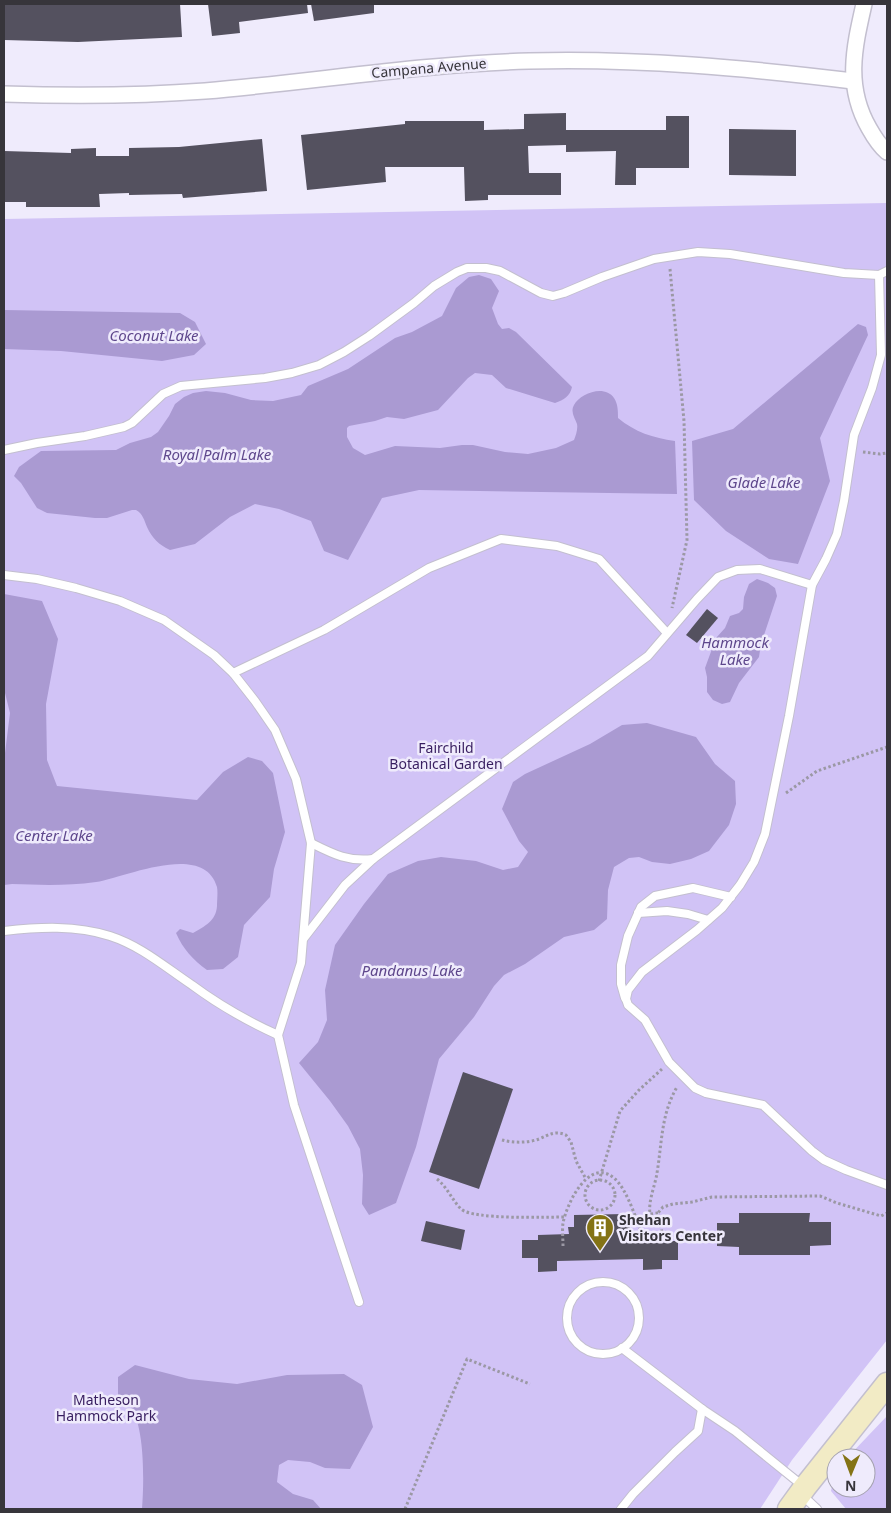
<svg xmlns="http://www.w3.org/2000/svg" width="891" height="1513" viewBox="0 0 891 1513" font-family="'Noto Sans',sans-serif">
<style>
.green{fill:#d1c3f6}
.water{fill:#aa9ad2}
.building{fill:#54515f}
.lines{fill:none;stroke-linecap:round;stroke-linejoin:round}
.service-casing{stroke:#c3bfcf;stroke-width:10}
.minor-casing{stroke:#c3bfcf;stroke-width:18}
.secondary-casing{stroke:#c3bfcf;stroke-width:25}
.path{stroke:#9b98a4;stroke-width:3;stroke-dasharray:2.5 2.5;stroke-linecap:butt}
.service{stroke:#fff;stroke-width:8}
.minor{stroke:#fff;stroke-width:15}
.secondary{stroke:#f2ebc5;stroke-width:22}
.labels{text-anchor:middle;stroke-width:5;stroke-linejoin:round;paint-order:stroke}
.street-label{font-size:14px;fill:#37353b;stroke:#efebfc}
.park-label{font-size:14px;fill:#381e60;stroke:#efebfc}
.poi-label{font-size:14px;font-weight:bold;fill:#37353b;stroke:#efebfc;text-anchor:start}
.water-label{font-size:15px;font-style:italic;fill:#5e478c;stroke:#efebfc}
</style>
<rect width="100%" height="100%" fill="#efebfc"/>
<!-- green -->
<g class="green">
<path d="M 887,203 L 887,1340 L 792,1460 L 760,1509 L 4,1509 L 4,219 Z"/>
<path d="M 887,1416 L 887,1509 L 846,1509 L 831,1491 L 835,1471 L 836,1469 L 836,1488 L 866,1488 L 866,1458 L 847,1458 Z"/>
</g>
<!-- water -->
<g class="water">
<path d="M 479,275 L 491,279 L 499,291 L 492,308 L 498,324 L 502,329 L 509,328 L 516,332 L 572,387 C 570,396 564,400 555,403 L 506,388 L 492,375 L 475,373 L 468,378 L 438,410 L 404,419 L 387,417 L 375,421 L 349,426 L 347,428 L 347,437 L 353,448 L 365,455 L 395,446 L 440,448 L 462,445 L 473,445 L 505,452 L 528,454 L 556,448 L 574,440 C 576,435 578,429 577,424 C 575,418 570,412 574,405 C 580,393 605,384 614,398 C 618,404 618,411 618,418 C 635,432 653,438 675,441 L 677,494 L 419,490 L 382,498 L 348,560 L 324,551 L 311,521 L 279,509 L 255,504 L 230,517 L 195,544 L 170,550 C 159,545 152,538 147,527 C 144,520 143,514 136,510 L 132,510 L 107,518 L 95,518 L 47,513 L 37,508 L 21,483 L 14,476 L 19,467 L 41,451 L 116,450 L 130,443 L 151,437 L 158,432 L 169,416 L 175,404 L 184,397 L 193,393 L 206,391 L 225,393 L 251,400 L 273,401 L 301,395 L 308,386 L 348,369 L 395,338 L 412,332 L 442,316 L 456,288 L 469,277 Z"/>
<path d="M 4,310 L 180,313 L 195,322 L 206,344 L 194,355 L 162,361 L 61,351 L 4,349 Z"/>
<path d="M 858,324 L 866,327 L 868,335 L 820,438 L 830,481 L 798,564 L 769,559 L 726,531 L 694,500 L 692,441 L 733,429 Z"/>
<path d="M 757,579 L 768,583 L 775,588 L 777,596 L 761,644 L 759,657 L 739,683 L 730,702 L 722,704 L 713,700 L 707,692 L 707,677 L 705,668 L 716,638 L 725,628 L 730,616 L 739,613 L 743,609 L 744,597 L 749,584 Z"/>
<path d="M 4,594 L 42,601 L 58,639 L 46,704 L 47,760 L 57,786 L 197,800 L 223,772 L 248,757 L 262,761 L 273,773 L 285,832 L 274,869 L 270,897 L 244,925 L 238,957 L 223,969 L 207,970 C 193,960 183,949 176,933 L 180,929 L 193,933 C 205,926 216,921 217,906 C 217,900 218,893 217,887 C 204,841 126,877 96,882 C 67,886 40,885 12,884 L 4,885 L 4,761 L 10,713 L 4,689 Z"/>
<path d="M 647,723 L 696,737 L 715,764 L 735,781 L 736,804 L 729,825 L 709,851 L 691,859 L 670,864 L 652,862 L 639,857 L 629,858 L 614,867 L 608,890 L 607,919 L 594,930 L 564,937 L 525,964 L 504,975 L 494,986 L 474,1017 L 439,1059 L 416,1147 L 396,1203 L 369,1215 L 362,1204 L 363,1175 L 360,1149 L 348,1126 L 330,1101 L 299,1063 L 318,1042 L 327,1020 L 325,990 L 335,945 L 364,904 L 388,874 L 418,861 L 441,857 L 476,861 L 503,870 L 518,867 L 528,852 L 519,841 L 502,809 L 513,782 L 525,774 L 590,744 L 622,725 Z"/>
<path d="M 135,1365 L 189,1379 L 237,1384 L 287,1375 L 344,1374 L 362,1385 L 373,1427 L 350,1469 L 325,1468 L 310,1462 L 288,1460 L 279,1465 L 277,1482 L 293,1494 L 313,1500 L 321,1509 L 142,1509 C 144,1484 145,1431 132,1409 C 129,1404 122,1399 118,1395 L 118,1377 Z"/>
</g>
<!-- building -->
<g class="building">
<path d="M 4,4 L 180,4 L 182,37 L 78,42 L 4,40 Z"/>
<path d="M 208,4 L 307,4 L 308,13 L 239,22 L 240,33 L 212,36 Z"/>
<path d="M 311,4 L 374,4 L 374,13 L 314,21 Z"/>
<path d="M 566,113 L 566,130 L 666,130 L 666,116 L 689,116 L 689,168 L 636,168 L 636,185 L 615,185 L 616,151 L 566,152 L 566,145 L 528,146 L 529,173 L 561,173 L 561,195 L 488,195 L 488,200 L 465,201 L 464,167 L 385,167 L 386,182 L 307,190 L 301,135 L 405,124 L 405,121 L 484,121 L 484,130 L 524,129 L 524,114 Z"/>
<path d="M 729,129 L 796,130 L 796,176 L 729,175 Z"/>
<path d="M 262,139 L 267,191 L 183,198 L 182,194 L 129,195 L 129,193 L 99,194 L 100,207 L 26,207 L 26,202 L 4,202 L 4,151 L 71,153 L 71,149 L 96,148 L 96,156 L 129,156 L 129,148 L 179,147 Z"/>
<path d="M 707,609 L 718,618 L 697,643 L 686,635 Z"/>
<path d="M 463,1072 L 513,1089 L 479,1189 L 429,1172 Z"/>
<path d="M 739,1213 L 810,1213 L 809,1222 L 831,1222 L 831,1245 L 810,1246 L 810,1255 L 739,1255 L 739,1247 L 717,1246 L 717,1223 L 739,1223 Z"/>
<path d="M 625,1214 L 625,1226 L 630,1226 L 630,1233 L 662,1232 L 662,1241 L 678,1241 L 678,1260 L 662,1260 L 662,1269 L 643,1270 L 643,1259 L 557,1261 L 557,1271 L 538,1272 L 538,1258 L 522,1258 L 522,1240 L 538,1240 L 538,1235 L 569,1234 L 568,1227 L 574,1227 L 574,1215 Z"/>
<path d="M 426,1221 L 465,1230 L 461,1250 L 421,1241 Z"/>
</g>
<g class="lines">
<defs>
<g id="service">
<path d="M 879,275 L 881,355 L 872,388 L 854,435 L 844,501 L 837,534 L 826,559 L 812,585 L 789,716 L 765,834 L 754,862 L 740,885 L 722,908 L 697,930 L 642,972 L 628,990 L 626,999 L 628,1005 L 645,1020 L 669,1062 L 695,1088 L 706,1093 L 763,1105 L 812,1151 L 824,1160 L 846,1170 L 887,1185"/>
<path d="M 4,450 L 37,443 L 85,436 L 124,427 L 132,423 L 163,394 L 181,386 L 265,378 L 292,373 L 319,365 L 344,352 L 369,336 L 414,303 L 434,286 L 457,272 L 467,268 L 486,268 L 500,271 L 541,293 L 553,296 L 564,293 L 602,277 L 654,259 L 698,252 L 730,254 L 844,273 L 879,275 L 887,271"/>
<path d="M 4,575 L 37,579 L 76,588 L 120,601 L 164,620 L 214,655 L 233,673 L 255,701 L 275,730 L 296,779 L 311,843 L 301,963 L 278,1035 L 294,1105 L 359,1302"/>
<path d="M 233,673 L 324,630 L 429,568 L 501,539 L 557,546 L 599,559 L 667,633"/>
<path d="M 311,843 C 333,854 348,862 373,859"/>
<path d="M 638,913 L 667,911 L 688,914 L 708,920"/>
<path d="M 4,931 C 39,927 76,925 110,936 C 141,946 165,967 192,985 C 219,1005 247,1021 278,1035"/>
<path d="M 304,938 L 345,885 L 373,859 L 648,656 L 697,599 L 718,577 L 737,570 L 760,569 L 812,585"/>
<path d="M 625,998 L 621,984 L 621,965 L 628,936 L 641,907 L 655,896 L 693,888 L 731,897"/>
<circle cx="603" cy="1318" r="36"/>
<path d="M 622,1348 L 702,1409 L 735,1431 L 803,1486"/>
<path d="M 802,1495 L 817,1509"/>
<path d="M 621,1509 L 633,1494 L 675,1452 L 698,1431 L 702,1409"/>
</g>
<g id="minor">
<path d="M 864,4 C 854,48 845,86 869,128 C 874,137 880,146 887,152"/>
<path d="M 4,94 C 71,96 138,96 205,91 C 313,82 420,64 529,61 C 638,58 746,68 853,81"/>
</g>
<path id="secondary" d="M 789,1509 L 805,1487 L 887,1384"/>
</defs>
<!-- service casing -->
<use href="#service" class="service-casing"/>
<!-- minor casing -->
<use href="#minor" class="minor-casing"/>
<!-- secondary casing -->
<use href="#secondary" class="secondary-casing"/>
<!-- path -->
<g class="path">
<path d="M 670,269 L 684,421 L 687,540 L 672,608"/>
<path d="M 863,452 L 880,454 L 887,453"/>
<path d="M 786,793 L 817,771 L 887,747"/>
<path d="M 502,1140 C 513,1143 528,1143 539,1139 C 549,1135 555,1130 566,1135 L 571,1142 L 576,1161 L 586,1179"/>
<path d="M 437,1179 C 448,1188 452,1200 461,1209 C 473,1220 547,1217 565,1217"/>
<circle cx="600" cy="1195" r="15"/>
<path d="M 599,1181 L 620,1111 L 639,1090 L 662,1069"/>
<path d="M 658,1213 L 650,1214 C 648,1201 655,1186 657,1173 C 662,1143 661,1114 677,1087"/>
<path d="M 662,1232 L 658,1213 L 663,1207 L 673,1204 L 692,1202 L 712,1197 L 820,1196 L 837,1203 L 881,1216 L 887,1213"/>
<path d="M 563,1246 C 563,1238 562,1230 563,1223 C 567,1203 589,1157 614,1178 C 627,1189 635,1217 642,1233"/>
<path d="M 405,1509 L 467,1359 L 530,1384"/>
</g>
<!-- service -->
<use href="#service" class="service"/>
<!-- minor -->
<use href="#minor" class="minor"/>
<!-- secondary -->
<use href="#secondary" class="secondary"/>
</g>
<!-- icons -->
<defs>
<symbol id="building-pin" viewBox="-11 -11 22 30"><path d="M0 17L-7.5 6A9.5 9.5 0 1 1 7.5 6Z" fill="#847315" stroke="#efebfc"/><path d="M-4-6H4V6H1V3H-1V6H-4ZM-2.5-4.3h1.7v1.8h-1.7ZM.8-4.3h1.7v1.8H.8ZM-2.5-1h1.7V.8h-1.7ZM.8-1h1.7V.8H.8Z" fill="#fff"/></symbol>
</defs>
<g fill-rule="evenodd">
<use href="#building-pin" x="584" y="1212" width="32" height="43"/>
</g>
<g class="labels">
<!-- street labels -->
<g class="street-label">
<text transform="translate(429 68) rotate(-5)" y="5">Campana Avenue</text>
</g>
<!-- park labels -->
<g class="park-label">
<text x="446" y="753">Fairchild<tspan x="446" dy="16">Botanical Garden</tspan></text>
<text x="106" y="1405">Matheson<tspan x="106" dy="16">Hammock Park</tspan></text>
</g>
<!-- poi labels -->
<g class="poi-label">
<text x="619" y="1225">Shehan<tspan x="619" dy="16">Visitors Center</tspan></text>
</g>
<!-- water labels -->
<g class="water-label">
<text x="154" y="341">Coconut Lake</text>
<text x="217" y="460">Royal Palm Lake</text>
<text x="764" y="488">Glade Lake</text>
<text x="735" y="648">Hammock<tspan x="735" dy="17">Lake</tspan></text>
<text x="54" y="841">Center Lake</text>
<text x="412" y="976">Pandanus Lake</text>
</g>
</g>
<!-- border -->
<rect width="891" height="1513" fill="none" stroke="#37353b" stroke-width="10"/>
<!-- north arrow -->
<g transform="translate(851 1473) rotate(181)"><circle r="24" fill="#efebfc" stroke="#a5a2af"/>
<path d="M0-4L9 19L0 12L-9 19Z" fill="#847315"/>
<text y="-8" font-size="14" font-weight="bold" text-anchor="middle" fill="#37353b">N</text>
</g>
</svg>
